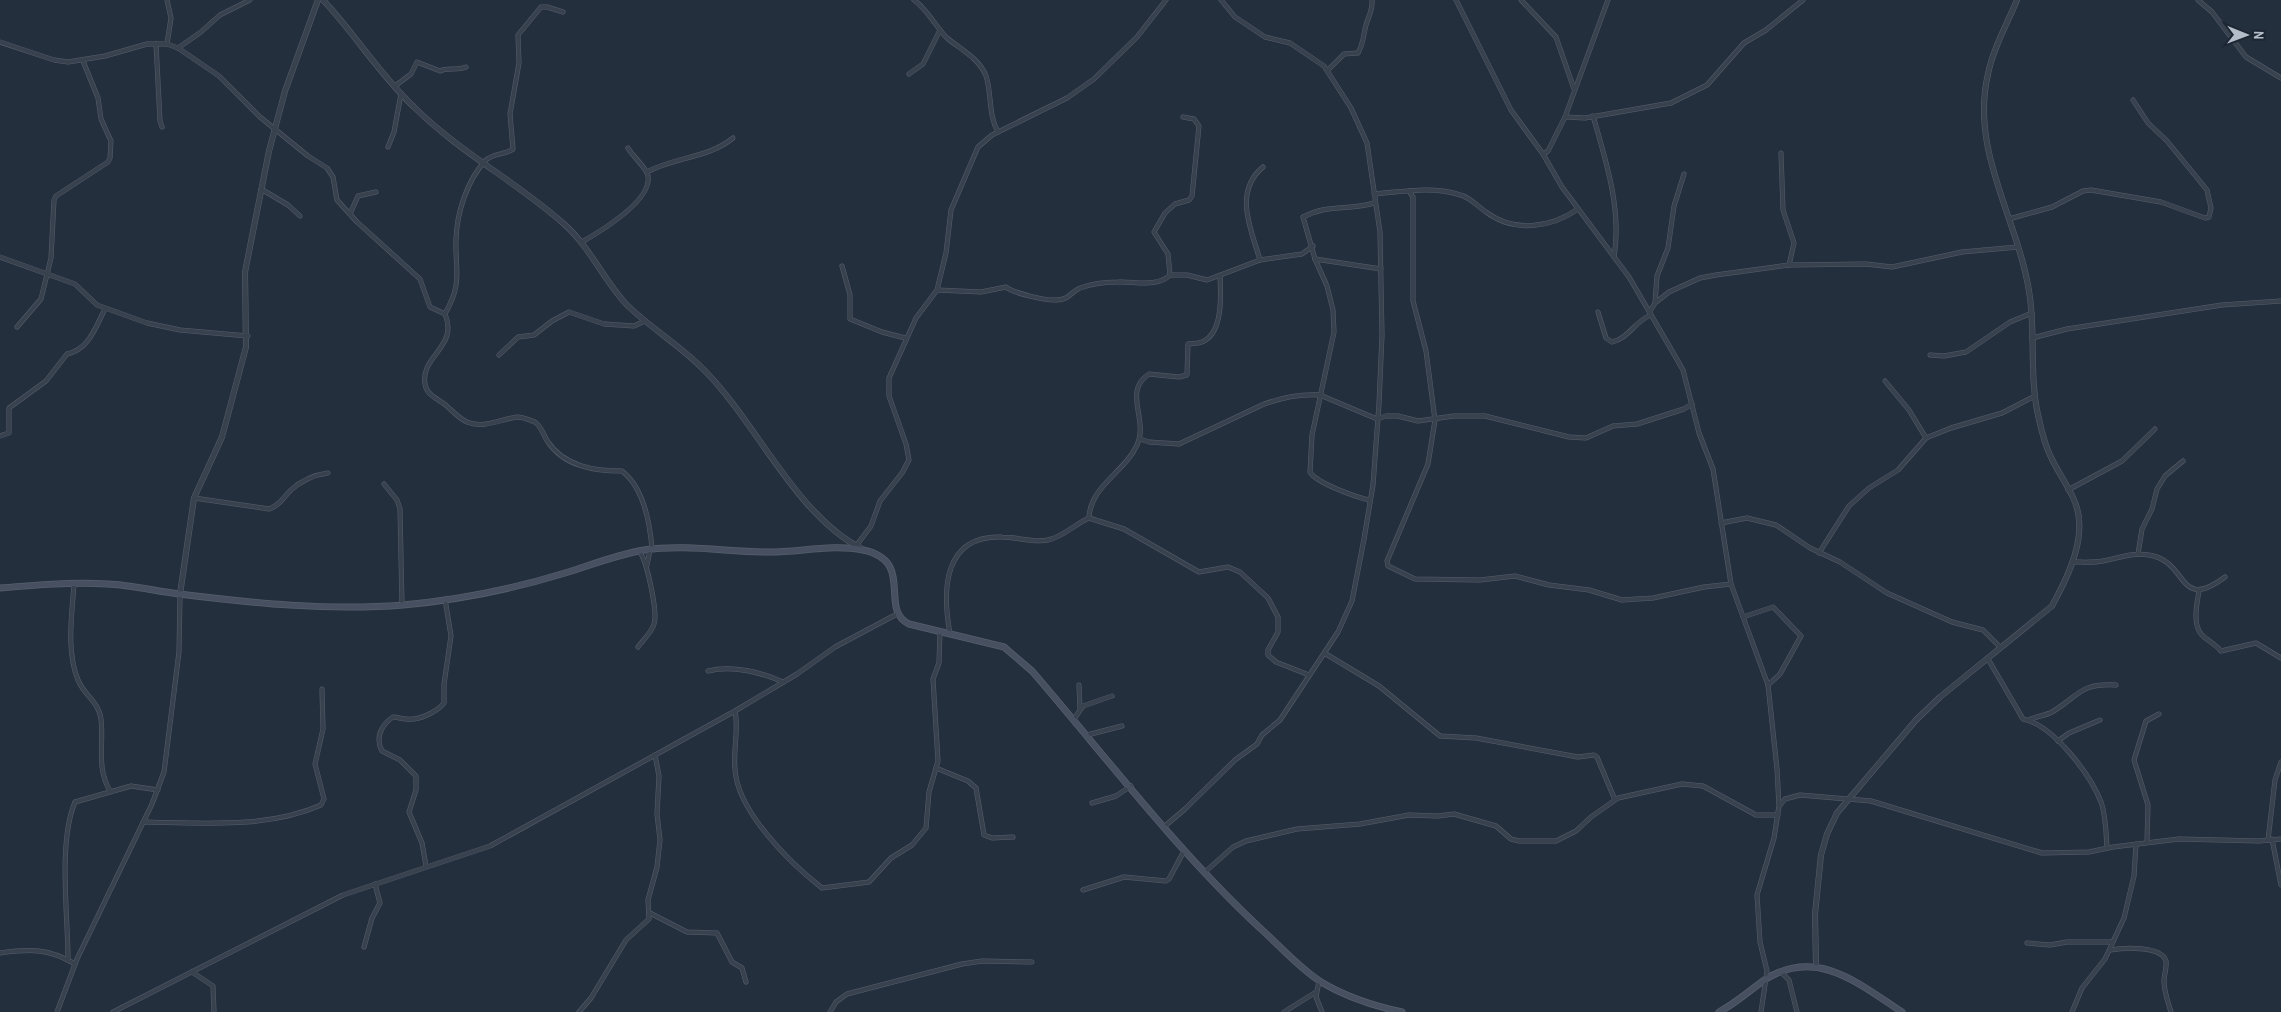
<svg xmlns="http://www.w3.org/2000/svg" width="2281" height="1012" viewBox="0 0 2281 1012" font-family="'Archivo Narrow',sans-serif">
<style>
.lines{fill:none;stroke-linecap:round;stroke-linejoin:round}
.minor-casing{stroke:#565f6c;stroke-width:5}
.tertiary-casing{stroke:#565f6c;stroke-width:6}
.secondary-casing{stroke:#565f6c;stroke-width:7}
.minor{stroke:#38414e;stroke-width:4}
.tertiary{stroke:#38414e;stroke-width:5}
.secondary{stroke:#465061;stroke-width:5.5}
</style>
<rect width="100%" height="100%" fill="#242f3e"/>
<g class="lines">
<defs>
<g id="minor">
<path d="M 914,0 C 928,10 935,26 947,38 C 960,49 980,59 986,76 C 992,94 988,115 998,132"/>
<path d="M 1456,0 L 1511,110 L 1543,154 L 1562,187 L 1629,277 L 1675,356 L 1683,370 L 1699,433 L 1713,469 L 1731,584 L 1768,685 L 1777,769 L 1779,806 L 1774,838 L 1757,895 L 1760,942 L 1767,971 L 1761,1012"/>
<path d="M 1521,0 L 1556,37 L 1574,89"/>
<path d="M 2198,0 L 2212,12 L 2246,57 L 2281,78"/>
<path d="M 0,42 L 54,60 L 68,62 L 105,56 L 147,44 L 167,44 L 178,48 L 219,76 L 260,117 L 308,156 L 327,168 L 333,177 L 337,200 L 357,222 L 420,279 L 430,307 L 445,314 C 459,347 420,356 425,384 C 426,394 436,398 443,403 C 451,409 458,418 467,422 C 484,429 501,419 517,417 C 523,417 530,420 535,422 C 542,427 543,435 548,442 C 565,467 595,471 622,471 C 644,488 650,524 652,549"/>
<path d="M 156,44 L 160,121 L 162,127"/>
<path d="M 167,44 L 171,18 L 167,0"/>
<path d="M 178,48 L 201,32 L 220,15 L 250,0"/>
<path d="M 1328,70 L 1344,54 L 1358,53 C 1363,44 1363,39 1365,29 C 1367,18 1373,12 1372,0"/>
<path d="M 909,74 L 923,64 L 940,30"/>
<path d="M 395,86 L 411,74 L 417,62 L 440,71 C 447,67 457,71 466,67"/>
<path d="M 1593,116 C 1606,161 1622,210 1614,257"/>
<path d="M 1565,117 L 1585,118 L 1671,103 L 1707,85 L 1744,43 L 1766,30 L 1803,0"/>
<path d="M 388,147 L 394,132 L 401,94"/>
<path d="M 1781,153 L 1783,210 L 1794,243 L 1789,265"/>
<path d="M 1543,154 L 1548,151 L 1565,117 L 1608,0"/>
<path d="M 647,172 C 674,157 709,158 733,138"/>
<path d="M 261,189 L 288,205 L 300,216"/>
<path d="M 1409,191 L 1413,197 L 1413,301 L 1426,351 L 1435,420 L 1428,464 L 1387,561 L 1388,566 L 1415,579 L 1480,580 L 1515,576 L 1549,585 L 1589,590 L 1622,600 L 1653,598 L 1704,587 L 1731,584"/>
<path d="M 1374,194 C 1401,192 1431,186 1457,194 C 1470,197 1476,205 1486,212 C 1514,233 1551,228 1578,209"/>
<path d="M 350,214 L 358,196 L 376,192"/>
<path d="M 2009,219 L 2052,207 L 2083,191 L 2091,190 L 2161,202 L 2205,218 L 2209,217 L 2211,208 L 2207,190 L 2167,141 L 2148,123 L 2133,100"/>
<path d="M 582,242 C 601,231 652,201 648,176 C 647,168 633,157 628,148"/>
<path d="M 0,257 L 75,284 L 97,305 L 147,323 L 180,330 L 248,336"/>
<path d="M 1315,259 L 1381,269"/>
<path d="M 1260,260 C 1251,229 1233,192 1263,167"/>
<path d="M 842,266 L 850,295 L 850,319 L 882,332 L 905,338"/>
<path d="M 1170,275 L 1168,254 L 1154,232 L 1165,213 L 1175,204 L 1189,200 L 1192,196 L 1199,126 L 1194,119 L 1183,117"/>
<path d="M 937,290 L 981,292 L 1006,287 C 1013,293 1046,301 1057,300 C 1071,299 1070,292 1080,288 C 1091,284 1106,282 1118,282 C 1134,281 1157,288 1170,275 L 1187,275 L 1207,280 L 1260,260 L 1302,254 L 1313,246"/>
<path d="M 1655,303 L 1657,276 L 1668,248 L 1674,206 L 1684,174"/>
<path d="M 1650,311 L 1655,303 L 1669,292 L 1700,278 L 1716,275 L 1789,265 L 1866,264 L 1892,267 L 1962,252 L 2018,247"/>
<path d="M 1598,312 L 1606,338 L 1612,342 C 1628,339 1636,320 1651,315"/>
<path d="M 445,314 C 463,282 455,272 456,239 C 457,212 467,181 485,161 C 492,153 506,155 513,149 L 510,114 L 519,63 L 518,35 L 541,7 L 547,7 L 563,12"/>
<path d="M 17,327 L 41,299 L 51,258 L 54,200 L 56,196 L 108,162 L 110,158 L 111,141 L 101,119 L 98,98 L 83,61"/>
<path d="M 2032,338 L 2067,329 L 2222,305 L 2281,301"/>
<path d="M 499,355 L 518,337 L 534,335 L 552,321 L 569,312 L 604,324 L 634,326 L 645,321"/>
<path d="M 1930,355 L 1944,356 L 1966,352 L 2010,322 L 2032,313"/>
<path d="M 1885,381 L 1909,410 L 1926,438"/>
<path d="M 0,436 L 9,433 L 9,408 L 46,381 L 67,354 C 89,350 96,326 105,309"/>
<path d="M 1140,439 L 1149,442 L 1179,444 L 1262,405 C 1280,398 1300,394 1320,395 L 1377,419 L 1386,416 L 1398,416 L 1418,421 L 1454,416 L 1485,416 L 1569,437 L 1586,438 L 1613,426 L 1637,424 L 1684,409 L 1692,404"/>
<path d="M 384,484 L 397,500 L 400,509 L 402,605"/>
<path d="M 2068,490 L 2122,461 L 2155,429"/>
<path d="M 194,498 L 269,509 C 279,506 284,497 291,490 C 302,480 313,475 328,473"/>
<path d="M 1369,500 C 1356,497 1316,483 1310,472 L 1312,435 L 1334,332 L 1333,310 L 1327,286 L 1315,259 L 1303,217 C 1330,203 1349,211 1374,203"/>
<path d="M 1089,518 C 1090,486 1125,472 1137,445 C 1149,419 1122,392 1149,374 L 1179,377 L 1187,375 L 1188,344 C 1194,343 1200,344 1204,341 C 1223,331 1221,295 1220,276"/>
<path d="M 1721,523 L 1747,518 L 1776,525 L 1810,548 L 1840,562 L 1887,593 L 1952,622 L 1983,630 L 2001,648"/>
<path d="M 856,546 L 871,526 L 880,501 L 902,473 L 909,460 L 906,444 L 889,396 L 889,378 L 916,318 L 937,290 L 946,253 L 951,210 L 978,147 L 992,135 L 1067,98 L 1094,79 L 1137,37 L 1166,0"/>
<path d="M 1819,553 L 1849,506 L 1869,488 L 1898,470 L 1926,438 L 1951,428 L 2002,413 L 2035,396"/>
<path d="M 2138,554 L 2142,529 L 2152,509 L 2157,489 L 2165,476 L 2183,461"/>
<path d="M 2072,562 C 2082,562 2093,563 2103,561 C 2119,558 2133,552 2149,555 C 2189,561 2177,613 2225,577"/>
<path d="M 647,565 L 650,550"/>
<path d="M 74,584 C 72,614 66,651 78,680 C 84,695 99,702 101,719 C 104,745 96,767 110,791"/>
<path d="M 2199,591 C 2197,603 2192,625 2202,635 C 2208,641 2215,644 2221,651 L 2256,643 L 2281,658"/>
<path d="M 1743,617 L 1773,607 L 1801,636 L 1780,674 L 1768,685"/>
<path d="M 950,634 C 942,590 943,535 1002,537 C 1017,537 1033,543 1048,540 C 1063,537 1075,524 1089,518 L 1124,529 L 1199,572 L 1228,567 L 1240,572 L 1268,598 L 1278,617 L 1278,632 L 1268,650 L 1268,655 L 1276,662 L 1309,675"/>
<path d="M 638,647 C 643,640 652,632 654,624 C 658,613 647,560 639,551"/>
<path d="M 1326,654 L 1379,686 L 1440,736 L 1476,738 L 1578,757 L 1594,755 L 1597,757 L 1615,800"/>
<path d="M 1988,659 L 2023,719 C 2053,725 2090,774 2101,802 C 2106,816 2106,833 2107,848"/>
<path d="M 708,671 C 732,665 761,672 783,682"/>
<path d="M 1079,685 L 1080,709"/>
<path d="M 735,711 C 739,730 733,749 735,769 C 737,811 790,863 822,888 L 869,882 L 891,858 L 912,845 L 926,828 L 929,792 L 938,761 L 933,679 L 939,663 L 940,631"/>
<path d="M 1074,719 L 1083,706 L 1112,696"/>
<path d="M 2029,720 C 2036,716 2045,716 2052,712 C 2079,696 2079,683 2116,685"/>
<path d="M 1087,735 L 1122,726"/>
<path d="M 2058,741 L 2069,733 L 2100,720"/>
<path d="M 936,768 L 968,781 L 976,788 L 984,835 L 992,838 L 1013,837"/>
<path d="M 1092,803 L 1116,796 L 1131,786"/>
<path d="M 1780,805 L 1785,799 L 1800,795 L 1871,801 L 2042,853 L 2089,852 L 2113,847 L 2179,839 L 2259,841 L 2281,839"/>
<path d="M 143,822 C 201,823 267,829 321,805 L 324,799 L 315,764 L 323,729 L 322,689"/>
<path d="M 1165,826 L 1185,809 L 1235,760 L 1257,744 L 1262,735 L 1280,720 L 1338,632 L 1352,601 L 1364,539 L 1373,485 L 1379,404 L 1382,335 L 1380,232 L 1367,143 L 1351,108 L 1324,66 L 1290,43 L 1265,37 L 1235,17 L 1221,0"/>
<path d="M 2272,839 L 2281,885"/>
<path d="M 2268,840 L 2275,780 L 2281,762"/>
<path d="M 2147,842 L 2148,805 L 2134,760 L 2146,721 L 2159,714"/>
<path d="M 426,866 L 422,843 L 409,812 L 416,790 L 416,776 L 400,760 L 382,751 C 375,738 381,725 393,717 C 398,717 401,719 406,719 C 418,721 437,712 444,703 L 444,684 L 451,636 L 445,599"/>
<path d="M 1205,872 L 1233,847 L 1246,841 L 1297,829 L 1360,824 L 1409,815 L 1438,816 L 1454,814 L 1496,826 L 1511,839 L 1519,841 L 1556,841 L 1576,831 L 1591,817 L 1618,798 L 1682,784 L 1703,786 L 1756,815 L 1778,815"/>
<path d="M 1083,890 L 1124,877 L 1166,881 L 1169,879 L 1184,851"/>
<path d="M 650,913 L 687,932 L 717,933 L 732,962 L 742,968 L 746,982"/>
<path d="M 2027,943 L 2050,945 L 2067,942 L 2113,942"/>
<path d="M 364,947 L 372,918 L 380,903 L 375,884"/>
<path d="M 2110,950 C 2122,948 2161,945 2166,961 C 2167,967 2164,975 2164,981 C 2164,992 2168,1002 2171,1012"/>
<path d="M 0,953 C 30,949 48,948 75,964"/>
<path d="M 68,959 C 68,915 58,842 75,802 L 131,786 L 158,790"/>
<path d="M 192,972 L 213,986 L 214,1012"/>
<path d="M 1781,972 L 1789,980 L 1797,1012"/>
<path d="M 1319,981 L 1316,997 L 1322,1012"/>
<path d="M 57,1012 L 77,959 L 152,804 L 164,772 L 179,652 L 180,594"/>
<path d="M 113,1012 L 343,895 L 490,846 L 735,711 L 797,674 L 835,647 L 897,614"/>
<path d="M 579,1012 L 591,998 L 626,940 L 649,919 L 648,900 L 657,867 L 660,840 L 657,814 L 659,776 L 655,755"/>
<path d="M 830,1012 L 836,1002 L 847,994 L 962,964 L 982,961 L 1032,962"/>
<path d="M 1284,1012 L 1316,992"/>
<path d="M 2072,1012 L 2082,988 L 2105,959 L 2124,918 L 2134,876 L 2136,844"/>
</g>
<g id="tertiary">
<path d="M 323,0 C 355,34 380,75 414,107 C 459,152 517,182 564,224 C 590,247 603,279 626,304 C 651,329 682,346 706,372 C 757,424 796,515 862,549"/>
<path d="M 180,594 L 194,498 L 222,437 L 246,347 L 245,272 L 269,151 L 285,91 L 318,0"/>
<path d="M 1816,965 L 1815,914 L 1821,855 L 1827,834 L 1837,813 L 1916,720 L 1940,697 L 2052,606 C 2065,582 2082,549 2079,520 C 2078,497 2059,476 2050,455 C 2044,443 2041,428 2038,415 C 2029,374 2036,332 2029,291 C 2017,217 1970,151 1988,74 C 1993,49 2007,24 2017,0"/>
</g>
<g id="secondary">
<path d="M 0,588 C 35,585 71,582 107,584 C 131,585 155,591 179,594 C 252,603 329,611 403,605 C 457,600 513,589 565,573 C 591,565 616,555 644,550 C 686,544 728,552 770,552 C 800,552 833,544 863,550 C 916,561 878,609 909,624 L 1004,647 L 1032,671 C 1107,758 1177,851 1261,929 C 1280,946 1299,968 1321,982 C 1346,997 1374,1006 1402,1012"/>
<path d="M 1719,1012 C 1736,1003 1750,990 1766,979 C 1817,947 1859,984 1902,1012"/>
</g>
</defs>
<!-- minor casing -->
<use href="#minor" class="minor-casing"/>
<!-- tertiary casing -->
<use href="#tertiary" class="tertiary-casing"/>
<!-- secondary casing -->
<use href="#secondary" class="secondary-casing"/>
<!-- minor -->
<use href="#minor" class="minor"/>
<!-- tertiary -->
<use href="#tertiary" class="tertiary"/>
<!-- secondary -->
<use href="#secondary" class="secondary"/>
</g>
<!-- north arrow -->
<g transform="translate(2246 35) rotate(91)" stroke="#1d2633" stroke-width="4" paint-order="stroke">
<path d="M0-4L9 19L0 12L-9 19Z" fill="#b4bcc9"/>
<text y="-8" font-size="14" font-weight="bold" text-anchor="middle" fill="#b4bcc9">N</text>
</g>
</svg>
